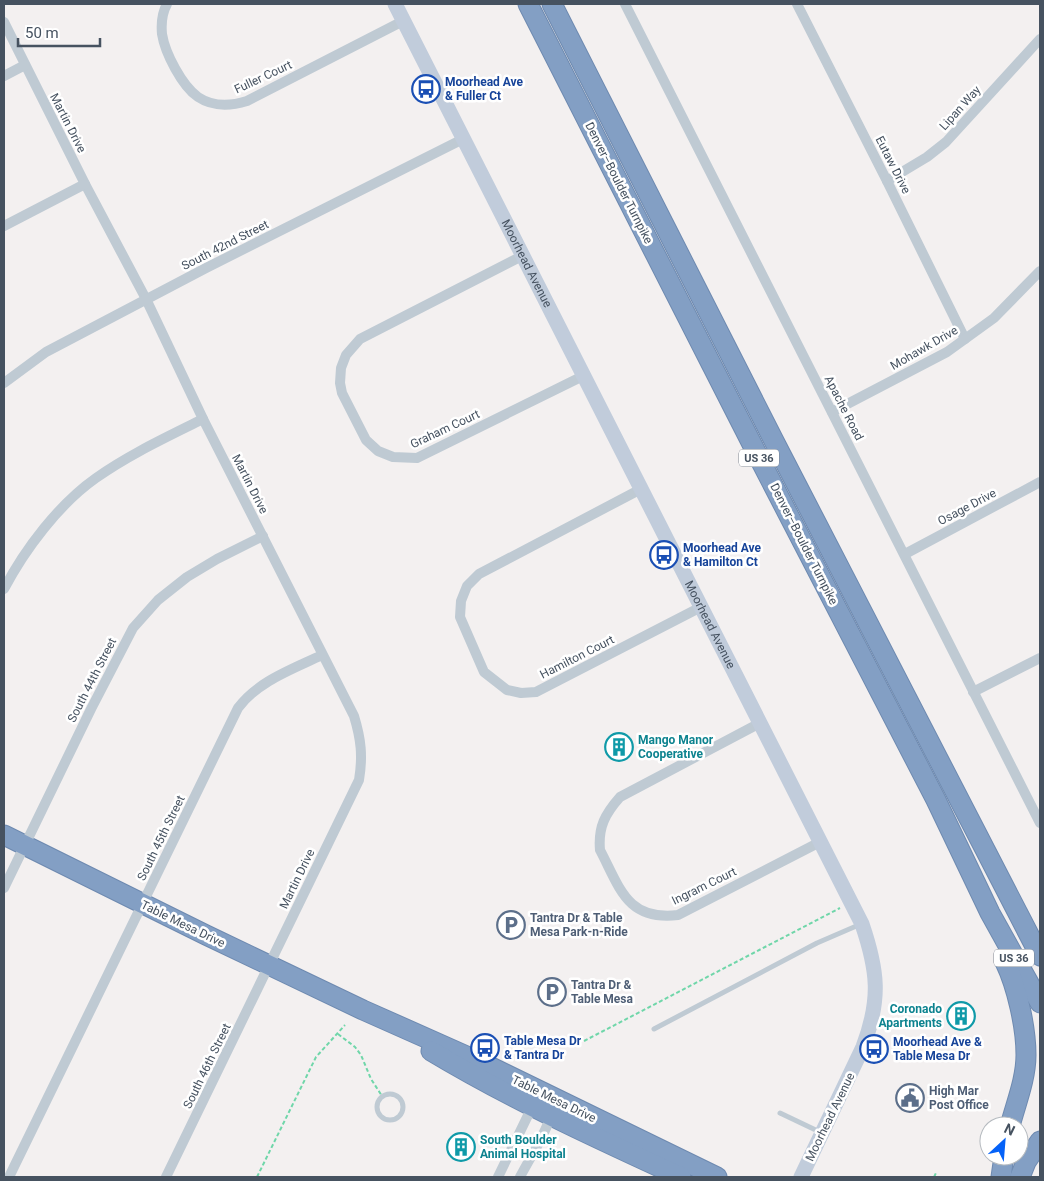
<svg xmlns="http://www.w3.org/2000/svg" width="1044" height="1181" viewBox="0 0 1044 1181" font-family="Roboto,sans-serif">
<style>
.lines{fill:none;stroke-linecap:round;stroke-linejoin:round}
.highway-casing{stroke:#6e8ab0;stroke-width:21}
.path{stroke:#6fd6a9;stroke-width:2;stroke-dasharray:4 2.5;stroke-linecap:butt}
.lane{stroke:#bfcad3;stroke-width:5}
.street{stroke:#bfcad3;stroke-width:10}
.secondary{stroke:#c1ccdb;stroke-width:15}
.highway{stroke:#839fc4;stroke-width:19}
.labels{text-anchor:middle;stroke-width:5;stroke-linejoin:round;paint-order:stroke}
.shield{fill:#fff;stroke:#7e8690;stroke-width:1}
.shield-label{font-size:11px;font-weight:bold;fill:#465260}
.street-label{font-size:12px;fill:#465260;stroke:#fff}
.transit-label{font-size:12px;font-weight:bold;fill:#164399;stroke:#fff;text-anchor:start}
.culture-label{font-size:12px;font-weight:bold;fill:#0d838f;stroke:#fff;text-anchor:start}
.service-label{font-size:12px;font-weight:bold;fill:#4e5e75;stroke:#fff;text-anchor:start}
</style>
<rect width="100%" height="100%" fill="#f3f0f0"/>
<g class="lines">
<defs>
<g id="highway">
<path d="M 528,4 L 756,452 L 936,800 L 990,913 L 1040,1003"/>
<path d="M 552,4 L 773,439 L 1040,956"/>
<path d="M 4,835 L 206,935 L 363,1010 L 489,1066 L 717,1177"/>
<path d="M 1005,962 C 1017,987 1026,1027 1026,1055 C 1026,1079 1016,1103 1010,1126"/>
<path d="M 431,1051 C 511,1099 596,1138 681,1177"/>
<path d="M 1001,1177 L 1004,1156"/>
<path d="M 1020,1177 L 1026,1162 L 1040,1141"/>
</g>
</defs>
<!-- highway casing -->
<use href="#highway" class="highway-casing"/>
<!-- path -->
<g class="path">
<path d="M 338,1034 L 355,1047 L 361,1055 L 371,1079 L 382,1096"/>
<path d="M 584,1041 L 840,908"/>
<path d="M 257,1177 L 316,1057 L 345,1025"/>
<path d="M 934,1177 L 936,1173"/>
</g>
<!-- lane -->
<g class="lane">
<path d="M 654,1029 L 817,943 L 861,924"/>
<circle cx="390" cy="1107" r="13"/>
<path d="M 780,1113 L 822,1133"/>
</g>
<!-- street -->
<g class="street">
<path d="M 167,4 C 162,13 161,23 162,34 C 165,53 182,86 198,97 C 213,107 231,106 247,101 L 403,21"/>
<path d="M 625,4 L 1040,823"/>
<path d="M 797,4 L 887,181 L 965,339"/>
<path d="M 4,22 L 85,184 L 146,299 L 203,419 L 354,716 C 361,739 363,756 359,780 L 166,1177"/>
<path d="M 4,76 L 25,65"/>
<path d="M 887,181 L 927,157 L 946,142 L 1040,39"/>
<path d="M 4,226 L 85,184"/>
<path d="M 522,256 L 360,339 L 346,355 L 341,368 L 340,383 L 342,393 L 366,440 L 378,451 L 393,457 L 417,458 L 583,376"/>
<path d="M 4,383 L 46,352 L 206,268 L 463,139"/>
<path d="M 832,412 L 947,352 L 994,318 L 1040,271"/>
<path d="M 641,489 L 479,574 L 467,586 L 461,601 L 460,617 L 484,672 L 507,690 L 521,693 L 536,692 L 701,607"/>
<path d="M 905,554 L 1040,482"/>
<path d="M 4,589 C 25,549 59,504 96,478 C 130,454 167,437 203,419"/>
<path d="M 973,692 L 1040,658"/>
<path d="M 760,723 L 620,797 C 605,814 598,827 600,850 C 620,888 627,921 678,915 L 820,842"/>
<path d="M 4,888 L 91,709 L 133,628 L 158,600 L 187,577 L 217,559 L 263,536"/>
<path d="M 9,1177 L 238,708 C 258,681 293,669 322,655"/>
<path d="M 498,1177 L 532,1107 L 535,1106"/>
<path d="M 520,1177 C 527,1163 551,1125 551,1112"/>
</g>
<!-- secondary -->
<path class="secondary" id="s1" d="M 395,4 L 862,924 C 878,971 881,999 863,1047 L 801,1177"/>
<!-- highway -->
<use href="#highway" class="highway"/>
</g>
<!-- icons -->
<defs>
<symbol id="bus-ring" viewBox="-11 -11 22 22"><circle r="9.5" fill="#fff" stroke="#1a4fb4" stroke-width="1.5"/><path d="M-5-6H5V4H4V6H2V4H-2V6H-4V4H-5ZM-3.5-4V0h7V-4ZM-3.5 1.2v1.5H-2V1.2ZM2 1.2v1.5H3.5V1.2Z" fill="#1a4fb4"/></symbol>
<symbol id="building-ring" viewBox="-11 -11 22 22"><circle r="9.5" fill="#fff" stroke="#0f9aa8" stroke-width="1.5"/><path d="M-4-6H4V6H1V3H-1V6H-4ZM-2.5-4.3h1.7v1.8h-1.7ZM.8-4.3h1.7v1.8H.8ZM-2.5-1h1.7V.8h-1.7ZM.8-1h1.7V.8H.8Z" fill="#0f9aa8"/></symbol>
<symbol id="parking-ring" viewBox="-11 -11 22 22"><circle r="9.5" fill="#fff" stroke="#5c6f8a" stroke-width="1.5"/><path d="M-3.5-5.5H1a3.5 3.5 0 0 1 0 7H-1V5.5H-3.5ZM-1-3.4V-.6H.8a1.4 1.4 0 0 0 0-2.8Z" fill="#5c6f8a"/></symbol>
<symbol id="civic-ring" viewBox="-11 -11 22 22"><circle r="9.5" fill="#fff" stroke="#5c6f8a" stroke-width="1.5"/><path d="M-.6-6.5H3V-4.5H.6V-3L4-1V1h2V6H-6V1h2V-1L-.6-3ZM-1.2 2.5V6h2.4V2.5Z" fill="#5c6f8a"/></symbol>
</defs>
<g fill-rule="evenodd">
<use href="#bus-ring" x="410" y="73" width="32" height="32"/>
<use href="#bus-ring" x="648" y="539" width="32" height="32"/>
<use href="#building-ring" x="603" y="731" width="32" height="32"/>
<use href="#parking-ring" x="495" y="909" width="32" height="32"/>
<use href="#parking-ring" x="536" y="976" width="32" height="32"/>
<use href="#building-ring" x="945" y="1000" width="32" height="32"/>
<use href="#bus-ring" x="469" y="1032" width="32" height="32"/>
<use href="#bus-ring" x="858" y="1033" width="32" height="32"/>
<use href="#civic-ring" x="894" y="1082" width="32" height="32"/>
<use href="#building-ring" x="445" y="1131" width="32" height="32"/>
</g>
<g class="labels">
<!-- shield labels -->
<g class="shield">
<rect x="739" y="449.5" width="40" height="17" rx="4"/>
<rect x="994" y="949.5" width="40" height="17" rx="4"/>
</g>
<g class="shield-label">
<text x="759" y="462">US 36</text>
<text x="1014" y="962">US 36</text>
</g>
<!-- street labels -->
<g class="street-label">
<text transform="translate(263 77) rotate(-25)" y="4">Fuller Court</text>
<text transform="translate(960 108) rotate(-48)" y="4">Lipan Way</text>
<text transform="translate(68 123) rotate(63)" y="4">Martin Drive</text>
<text transform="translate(893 165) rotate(63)" y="4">Eutaw Drive</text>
<text transform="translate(619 183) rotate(63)" y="4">Denver–Boulder Turnpike</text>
<text transform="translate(225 245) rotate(-27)" y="4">South 42nd Street</text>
<text dy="4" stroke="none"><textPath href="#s1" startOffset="291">Moorhead Avenue</textPath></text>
<text transform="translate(924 348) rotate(-30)" y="4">Mohawk Drive</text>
<text transform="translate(844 408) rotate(63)" y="4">Apache Road</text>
<text transform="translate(445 429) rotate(-25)" y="4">Graham Court</text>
<text transform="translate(250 484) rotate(63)" y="4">Martin Drive</text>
<text transform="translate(967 507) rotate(-28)" y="4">Osage Drive</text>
<text transform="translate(804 544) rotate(63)" y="4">Denver–Boulder Turnpike</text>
<text dy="4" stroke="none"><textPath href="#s1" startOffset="696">Moorhead Avenue</textPath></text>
<text transform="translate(577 657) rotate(-27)" y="4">Hamilton Court</text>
<text transform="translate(92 680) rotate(-63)" y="4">South 44th Street</text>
<text transform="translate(161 838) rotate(-64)" y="4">South 45th Street</text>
<text transform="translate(297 879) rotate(-64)" y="4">Martin Drive</text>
<text transform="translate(704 886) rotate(-26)" y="4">Ingram Court</text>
<text transform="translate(183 924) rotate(26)" y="4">Table Mesa Drive</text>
<text transform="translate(207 1066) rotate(-64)" y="4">South 46th Street</text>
<text transform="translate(554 1099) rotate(26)" y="4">Table Mesa Drive</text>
<text transform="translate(830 1117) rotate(-64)" y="4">Moorhead Avenue</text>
</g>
<!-- transit labels -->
<g class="transit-label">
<text x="445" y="86">Moorhead Ave<tspan x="445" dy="14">&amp; Fuller Ct</tspan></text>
<text x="683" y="552">Moorhead Ave<tspan x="683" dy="14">&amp; Hamilton Ct</tspan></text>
<text x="504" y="1045">Table Mesa Dr<tspan x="504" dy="14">&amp; Tantra Dr</tspan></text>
<text x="893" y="1046">Moorhead Ave &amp;<tspan x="893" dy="14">Table Mesa Dr</tspan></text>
</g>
<!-- culture labels -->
<g class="culture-label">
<text x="638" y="744">Mango Manor<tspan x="638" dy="14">Cooperative</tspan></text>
<text x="942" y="1013" text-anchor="end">Coronado<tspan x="942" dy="14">Apartments</tspan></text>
<text x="480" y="1144">South Boulder<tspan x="480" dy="14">Animal Hospital</tspan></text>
</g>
<!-- service labels -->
<g class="service-label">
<text x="530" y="922">Tantra Dr &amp; Table<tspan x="530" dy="14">Mesa Park-n-Ride</tspan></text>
<text x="571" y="989">Tantra Dr &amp;<tspan x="571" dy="14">Table Mesa</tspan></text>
<text x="929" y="1095">High Mar<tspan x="929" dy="14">Post Office</tspan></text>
</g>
</g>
<!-- border -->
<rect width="1044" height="1181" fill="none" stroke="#465260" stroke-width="10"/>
<!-- north arrow -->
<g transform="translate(1004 1141) rotate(26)"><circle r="24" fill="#ffffff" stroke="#b5babf"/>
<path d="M0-4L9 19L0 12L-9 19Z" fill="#0562f8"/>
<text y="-8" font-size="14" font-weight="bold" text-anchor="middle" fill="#465260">N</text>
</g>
<!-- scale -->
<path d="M18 38v8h82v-8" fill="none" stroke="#465260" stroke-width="2.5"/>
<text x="25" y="38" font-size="15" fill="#465260" stroke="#ffffff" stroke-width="4" paint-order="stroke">50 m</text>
</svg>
